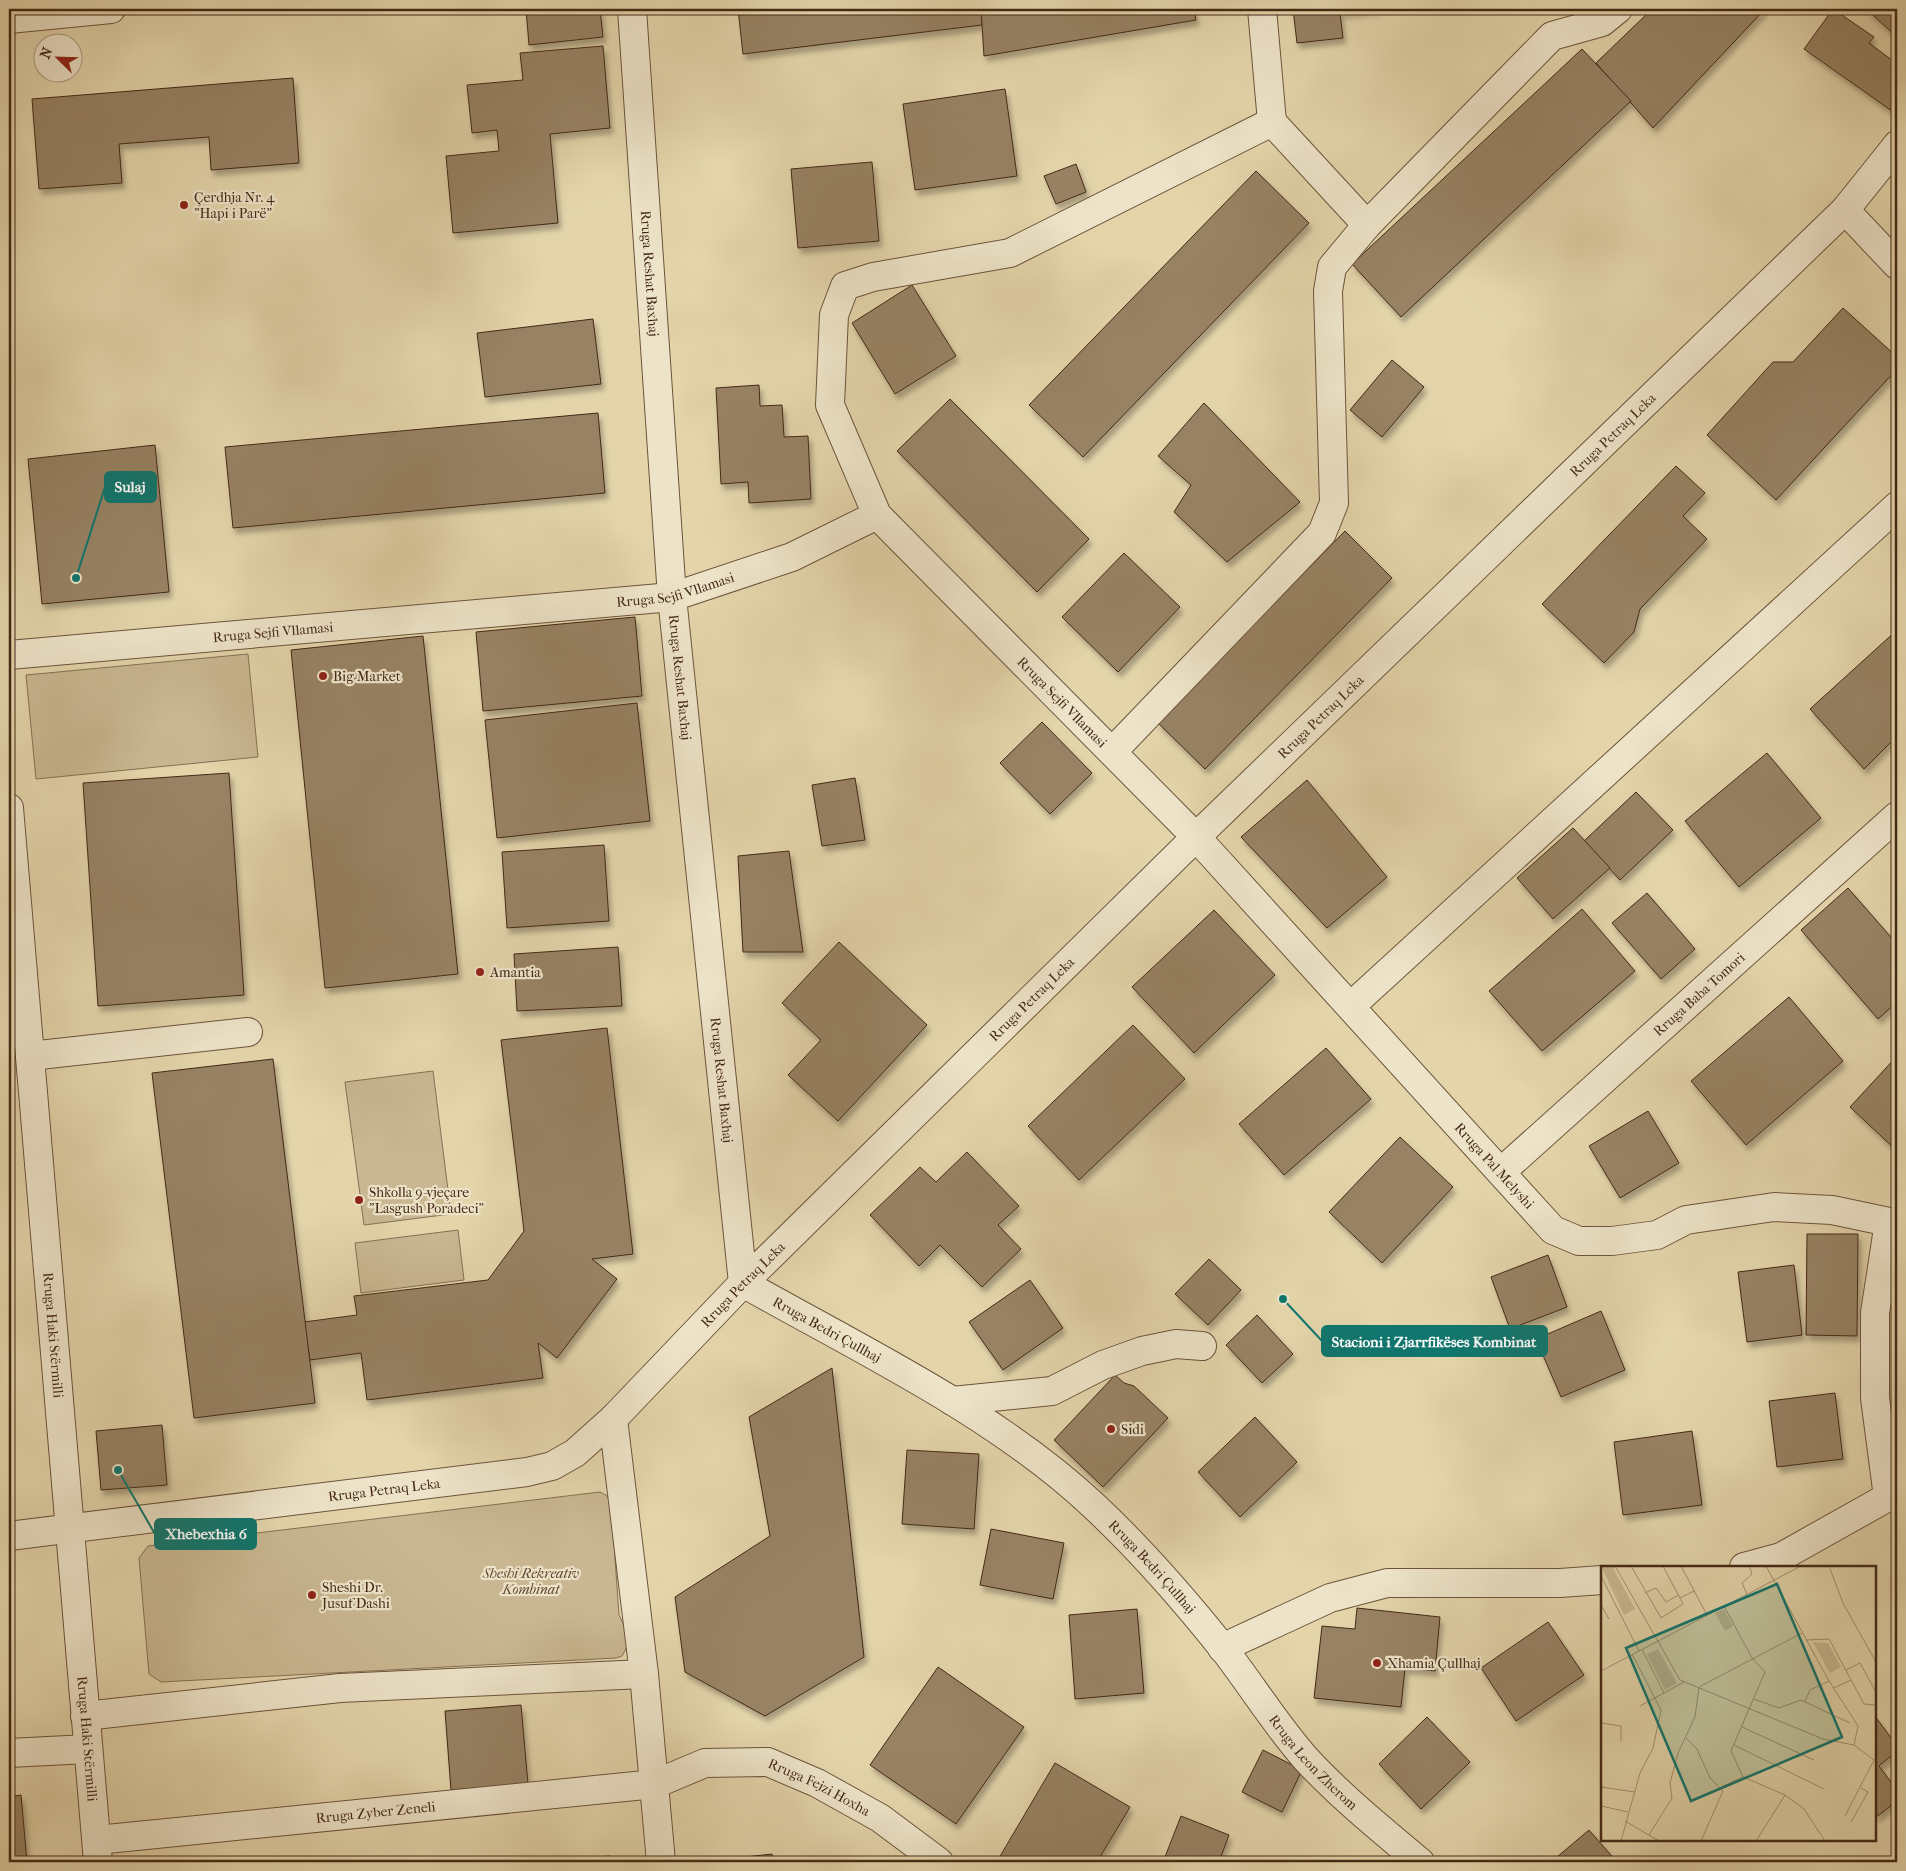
<svg xmlns="http://www.w3.org/2000/svg" width="1906" height="1871" viewBox="0 0 1906 1871" font-family="'IM FELL French Canon',serif">
<style>
.green{fill:#c8b791;stroke:#867054}
.building{fill:#978263;stroke:#442916;filter:url(#shadow)}
.lines{fill:none;stroke-linecap:round;stroke-linejoin:round}
.minor-casing{stroke:#6c543b;stroke-width:30}
.minor{stroke:#ede3c8;stroke-width:28}
.poi-dot{fill:#8f2418;stroke:#ede3c8;stroke-width:2}
.labels{text-anchor:middle;stroke-width:4.5;stroke-linejoin:round;paint-order:stroke}
.poi-label{font-size:14px;fill:#442916;stroke:#ede3c8;text-anchor:start}
.street-label{font-size:14px;fill:#442916;stroke:#ede3c8}
.park-label{font-size:14px;font-style:italic;fill:#5e452f;stroke:#ede3c8}
.inset-road{fill:none;stroke:#a3906f;stroke-width:1}
.view{fill:#0f766e;fill-opacity:0.15;stroke:#0f766e;stroke-width:2.5}
.inset-edge{fill:none;stroke:#442916;stroke-width:2.5}
.leader{fill:none;stroke:#0f766e;stroke-width:2}
.callout-dot{fill:#0f766e;stroke:#ede3c8;stroke-width:2}
.callout{fill:#0f766e;stroke:#0f766e;stroke-width:2}
.callout-label{font-size:15px;text-anchor:middle;font-weight:bold;fill:#fff}
</style>
<defs>
<filter id="shadow"><feDropShadow dx="3" dy="5.5" stdDeviation="2.5" flood-color="#0004"/></filter>
</defs>
<rect width="100%" height="100%" fill="#e3d4aa"/>
<filter id="stains"><feTurbulence type="fractalNoise" baseFrequency=".004" numOctaves="4"/><feColorMatrix values="0 0 0 0 .2 0 0 0 0 .09 0 0 0 0 .02 0 0 0 .5 -.17"/></filter>
<radialGradient id="worn" r=".72"><stop offset=".6" stop-color="#630" stop-opacity="0"/><stop offset="1" stop-color="#630" stop-opacity=".3"/></radialGradient>
<!-- green -->
<g class="green">
<path d="M 248,654 L 258,757 L 36,779 L 26,675 Z"/>
<path d="M 433,1071 L 451,1214 L 364,1225 L 345,1082 Z"/>
<path d="M 458,1230 L 464,1280 L 361,1293 L 355,1243 Z"/>
<path d="M 600,1492 L 606,1495 L 611,1502 L 619,1615 L 629,1636 L 629,1643 L 622,1656 L 616,1658 L 161,1682 L 149,1674 L 139,1558 L 148,1546 Z"/>
</g>
<!-- building -->
<g class="building">
<path d="M 526,9 L 600,9 L 603,37 L 529,45 Z"/>
<path d="M 738,9 L 981,9 L 982,25 L 743,54 Z"/>
<path d="M 981,9 L 1194,9 L 1196,20 L 984,56 Z"/>
<path d="M 1293,9 L 1379,9 L 1340,13 L 1343,38 L 1297,43 Z"/>
<path d="M 1652,9 L 1765,9 L 1653,128 L 1596,63 Z"/>
<path d="M 1833,9 L 1874,37 L 1869,43 L 1897,64 L 1897,104 L 1892,111 L 1804,49 Z"/>
<path d="M 1866,9 L 1897,9 L 1897,37 Z"/>
<path d="M 603,46 L 610,128 L 550,134 L 558,223 L 453,233 L 446,156 L 499,151 L 497,130 L 472,133 L 467,85 L 523,80 L 520,53 Z"/>
<path d="M 1582,49 L 1631,101 L 1401,317 L 1352,264 Z"/>
<path d="M 293,78 L 299,163 L 211,170 L 209,137 L 119,144 L 122,183 L 39,189 L 32,99 Z"/>
<path d="M 1005,89 L 1017,176 L 915,190 L 903,104 Z"/>
<path d="M 872,162 L 879,241 L 798,248 L 791,169 Z"/>
<path d="M 1076,164 L 1086,192 L 1056,204 L 1044,176 Z"/>
<path d="M 1256,171 L 1309,223 L 1083,457 L 1029,405 Z"/>
<path d="M 912,285 L 956,356 L 895,394 L 852,323 Z"/>
<path d="M 1843,308 L 1897,357 L 1897,369 L 1776,500 L 1707,435 L 1773,362 L 1793,362 Z"/>
<path d="M 593,319 L 601,384 L 485,397 L 477,333 Z"/>
<path d="M 1392,360 L 1424,387 L 1382,437 L 1350,410 Z"/>
<path d="M 759,385 L 760,406 L 782,405 L 784,437 L 808,436 L 811,499 L 749,503 L 748,482 L 721,484 L 716,388 Z"/>
<path d="M 950,399 L 1089,539 L 1037,592 L 897,451 Z"/>
<path d="M 1204,403 L 1300,502 L 1227,562 L 1174,512 L 1191,485 L 1158,456 Z"/>
<path d="M 598,413 L 605,493 L 233,528 L 225,447 Z"/>
<path d="M 155,445 L 169,592 L 42,604 L 28,459 Z"/>
<path d="M 1676,466 L 1705,493 L 1683,516 L 1707,539 L 1640,609 L 1634,632 L 1604,663 L 1542,604 Z"/>
<path d="M 1345,531 L 1392,578 L 1205,769 L 1157,722 Z"/>
<path d="M 1124,553 L 1180,607 L 1118,672 L 1062,617 Z"/>
<path d="M 635,617 L 642,696 L 483,711 L 476,632 Z"/>
<path d="M 1897,630 L 1897,736 L 1864,769 L 1810,709 Z"/>
<path d="M 423,636 L 458,974 L 325,988 L 291,650 Z"/>
<path d="M 637,703 L 650,821 L 497,838 L 485,720 Z"/>
<path d="M 1042,722 L 1092,773 L 1050,814 L 1000,763 Z"/>
<path d="M 1767,753 L 1821,818 L 1739,887 L 1685,821 Z"/>
<path d="M 229,773 L 244,995 L 98,1006 L 83,783 Z"/>
<path d="M 855,778 L 865,840 L 822,846 L 812,785 Z"/>
<path d="M 1307,780 L 1387,877 L 1327,928 L 1241,837 Z"/>
<path d="M 1636,792 L 1673,830 L 1620,880 L 1584,841 Z"/>
<path d="M 1573,828 L 1610,868 L 1553,919 L 1517,878 Z"/>
<path d="M 604,845 L 609,921 L 507,928 L 502,852 Z"/>
<path d="M 789,851 L 803,952 L 743,952 L 738,856 Z"/>
<path d="M 1848,888 L 1897,944 L 1897,1002 L 1878,1019 L 1801,930 Z"/>
<path d="M 1647,893 L 1695,949 L 1661,979 L 1612,923 Z"/>
<path d="M 1582,909 L 1635,971 L 1542,1051 L 1489,991 Z"/>
<path d="M 1214,910 L 1275,975 L 1194,1053 L 1132,987 Z"/>
<path d="M 839,942 L 927,1025 L 838,1121 L 788,1075 L 821,1040 L 782,1003 Z"/>
<path d="M 618,947 L 622,1006 L 517,1011 L 514,954 Z"/>
<path d="M 1789,997 L 1843,1061 L 1746,1145 L 1691,1081 Z"/>
<path d="M 1133,1025 L 1185,1079 L 1079,1180 L 1028,1126 Z"/>
<path d="M 607,1028 L 633,1254 L 592,1259 L 617,1279 L 557,1358 L 538,1343 L 543,1378 L 367,1400 L 361,1353 L 310,1360 L 304,1322 L 357,1315 L 354,1296 L 488,1280 L 524,1231 L 501,1040 Z"/>
<path d="M 1326,1048 L 1371,1099 L 1284,1175 L 1239,1124 Z"/>
<path d="M 1897,1056 L 1897,1151 L 1850,1107 Z"/>
<path d="M 273,1059 L 315,1403 L 194,1418 L 152,1073 Z"/>
<path d="M 1648,1111 L 1679,1163 L 1620,1198 L 1589,1146 Z"/>
<path d="M 1400,1137 L 1453,1187 L 1382,1263 L 1329,1212 Z"/>
<path d="M 967,1152 L 1019,1206 L 998,1225 L 1021,1249 L 982,1287 L 940,1245 L 919,1266 L 870,1215 L 920,1167 L 936,1182 Z"/>
<path d="M 1807,1234 L 1858,1234 L 1857,1336 L 1806,1335 Z"/>
<path d="M 1548,1255 L 1567,1307 L 1510,1329 L 1491,1277 Z"/>
<path d="M 1209,1259 L 1241,1290 L 1208,1325 L 1175,1294 Z"/>
<path d="M 1794,1265 L 1802,1335 L 1747,1342 L 1738,1272 Z"/>
<path d="M 1030,1280 L 1063,1328 L 1003,1370 L 969,1322 Z"/>
<path d="M 1601,1311 L 1625,1370 L 1561,1397 L 1536,1339 Z"/>
<path d="M 1257,1315 L 1293,1354 L 1262,1383 L 1226,1345 Z"/>
<path d="M 832,1368 L 864,1657 L 765,1716 L 685,1672 L 675,1597 L 770,1536 L 749,1417 Z"/>
<path d="M 1115,1375 L 1124,1383 L 1134,1386 L 1168,1418 L 1103,1487 L 1054,1440 Z"/>
<path d="M 1835,1393 L 1843,1459 L 1777,1467 L 1769,1401 Z"/>
<path d="M 1255,1417 L 1297,1462 L 1240,1517 L 1198,1472 Z"/>
<path d="M 162,1425 L 167,1485 L 101,1490 L 96,1431 Z"/>
<path d="M 1692,1431 L 1702,1505 L 1623,1515 L 1614,1442 Z"/>
<path d="M 907,1450 L 979,1454 L 974,1529 L 902,1524 Z"/>
<path d="M 991,1529 L 1064,1543 L 1053,1599 L 980,1585 Z"/>
<path d="M 1357,1608 L 1440,1617 L 1435,1671 L 1405,1668 L 1401,1707 L 1314,1698 L 1322,1626 L 1355,1629 Z"/>
<path d="M 1137,1609 L 1144,1693 L 1075,1699 L 1069,1615 Z"/>
<path d="M 1548,1622 L 1584,1675 L 1516,1721 L 1481,1668 Z"/>
<path d="M 938,1667 L 1024,1727 L 956,1824 L 870,1765 Z"/>
<path d="M 521,1705 L 528,1784 L 451,1790 L 445,1711 Z"/>
<path d="M 1875,1716 L 1897,1746 L 1897,1751 L 1879,1766 L 1897,1790 L 1897,1801 L 1875,1818 Z"/>
<path d="M 1427,1717 L 1470,1762 L 1421,1809 L 1379,1764 Z"/>
<path d="M 1263,1750 L 1302,1770 L 1282,1812 L 1242,1792 Z"/>
<path d="M 1055,1763 L 1130,1807 L 1097,1862 L 1006,1862 L 999,1858 Z"/>
<path d="M 21,1795 L 27,1862 L 9,1862 L 9,1797 Z"/>
<path d="M 1181,1816 L 1229,1835 L 1219,1862 L 1163,1862 Z"/>
<path d="M 1589,1830 L 1617,1862 L 1551,1862 Z"/>
<path d="M 772,1854 L 773,1862 L 699,1862 Z"/>
<path d="M 610,1856 L 610,1862 L 538,1862 Z"/>
</g>
<g class="lines">
<defs>
<g id="minor">
<path id="s1" d="M 632,9 L 672,597 L 743,1283 C 861,1350 995,1413 1094,1506 C 1141,1550 1182,1597 1222,1647 C 1251,1684 1275,1724 1306,1759 C 1341,1797 1381,1829 1420,1862"/>
<path d="M 1262,9 L 1272,122 L 1367,225"/>
<path d="M 9,19 L 111,9"/>
<path d="M 1845,210 L 1897,265"/>
<path d="M 877,515 L 830,405 L 834,315 L 845,286 L 873,277 L 1010,253 L 1272,122"/>
<path id="s2" d="M 9,655 L 672,597 L 792,557 L 877,515 L 1196,837 L 1553,1230 L 1579,1241 L 1612,1241 L 1657,1235 L 1686,1220 L 1774,1207 L 1832,1210 L 1889,1222"/>
<path d="M 1113,751 L 1322,533 L 1334,503 L 1328,291 L 1332,267 L 1367,225 L 1552,36 L 1602,22 L 1618,9"/>
<path id="s3" d="M 9,808 L 98,1862"/>
<path d="M 1351,1006 L 1897,506"/>
<path d="M 30,1056 L 248,1032"/>
<path id="s4" d="M 1501,1172 L 1897,816"/>
<path d="M 952,1401 L 1052,1391 L 1103,1365 L 1142,1351 L 1176,1344 L 1202,1346"/>
<path d="M 613,1419 L 644,1674 L 661,1862"/>
<path d="M 1888,1497 L 1875,1398 L 1875,1313 L 1889,1222"/>
<path id="s5" d="M 9,1536 L 527,1472 L 552,1466 L 575,1453 L 613,1419 L 743,1283 L 1196,837 L 1845,210 L 1897,145"/>
<path d="M 1744,1567 L 1781,1557 L 1888,1497 L 1897,1496"/>
<path d="M 1222,1648 L 1330,1598 L 1387,1583 L 1560,1583 L 1602,1580"/>
<path d="M 85,1716 L 340,1688 L 644,1674"/>
<path d="M 9,1753 L 88,1749"/>
<path id="s6" d="M 97,1840 L 655,1784 L 705,1763 L 768,1762 L 817,1783 L 880,1818 L 939,1862"/>
</g>
</defs>
<!-- minor casing -->
<use href="#minor" class="minor-casing"/>
<!-- minor -->
<use href="#minor" class="minor"/>
</g>
<!-- markers -->
<g class="poi-dot">
<circle cx="184" cy="205" r="5"/>
<circle cx="323" cy="676" r="5"/>
<circle cx="480" cy="972" r="5"/>
<circle cx="359" cy="1200" r="5"/>
<circle cx="1111" cy="1429" r="5"/>
<circle cx="312" cy="1595" r="5"/>
<circle cx="1377" cy="1663" r="5"/>
</g>
<g class="labels">
<!-- poi labels -->
<g class="poi-label">
<text x="194" y="202">Çerdhja Nr. 4<tspan x="194" dy="16">"Hapi i Parë"</tspan></text>
<text x="333" y="681">Big Market</text>
<text x="490" y="977">Amantia</text>
<text x="369" y="1197">Shkolla 9-vjeçare<tspan x="369" dy="16">"Lasgush Poradeci"</tspan></text>
<text x="1121" y="1434">Sidi</text>
<text x="322" y="1592">Sheshi Dr.<tspan x="322" dy="16">Jusuf Dashi</tspan></text>
<text x="1387" y="1668">Xhamia Çullhaj</text>
</g>
<!-- street labels -->
<g class="street-label">
<text dy="5" stroke="none"><textPath href="#s1" startOffset="265">Rruga Reshat Baxhaj</textPath></text>
<text dy="5" stroke="none"><textPath href="#s5" startOffset="2028">Rruga Petraq Leka</textPath></text>
<text dy="5" stroke="none"><textPath href="#s2" startOffset="670">Rruga Sejfi Vllamasi</textPath></text>
<text dy="5" stroke="none"><textPath href="#s2" startOffset="265">Rruga Sejfi Vllamasi</textPath></text>
<text dy="5" stroke="none"><textPath href="#s1" startOffset="670">Rruga Reshat Baxhaj</textPath></text>
<text dy="5" stroke="none"><textPath href="#s2" startOffset="1150">Rruga Sejfi Vllamasi</textPath></text>
<text dy="5" stroke="none"><textPath href="#s5" startOffset="1622">Rruga Petraq Leka</textPath></text>
<text dy="5" stroke="none"><textPath href="#s4" startOffset="266">Rruga Baba Tomori</textPath></text>
<text dy="5" stroke="none"><textPath href="#s5" startOffset="1218">Rruga Petraq Leka</textPath></text>
<text dy="5" stroke="none"><textPath href="#s1" startOffset="1075">Rruga Reshat Baxhaj</textPath></text>
<text dy="5" stroke="none"><textPath href="#s2" startOffset="1784">Rruga Pal Melyshi</textPath></text>
<text dy="5" stroke="none"><textPath href="#s5" startOffset="812">Rruga Petraq Leka</textPath></text>
<text dy="5" stroke="none"><textPath href="#s1" startOffset="1375">Rruga Bedri Çullhaj</textPath></text>
<text dy="5" stroke="none"><textPath href="#s3" startOffset="529">Rruga Haki Stërmilli</textPath></text>
<text dy="5" stroke="none"><textPath href="#s5" startOffset="378">Rruga Petraq Leka</textPath></text>
<text dy="5" stroke="none"><textPath href="#s1" startOffset="1780">Rruga Bedri Çullhaj</textPath></text>
<text dy="5" stroke="none"><textPath href="#s3" startOffset="934">Rruga Haki Stërmilli</textPath></text>
<text dy="5" stroke="none"><textPath href="#s1" startOffset="2034">Rruga Leon Zherom</textPath></text>
<text dy="5" stroke="none"><textPath href="#s6" startOffset="735">Rruga Fejzi Hoxha</textPath></text>
<text dy="5" stroke="none"><textPath href="#s6" startOffset="280">Rruga Zyber Zeneli</textPath></text>
</g>
<!-- park labels -->
<g class="park-label">
<text x="531" y="1578">Sheshi Rekreativ<tspan x="531" dy="16">Kombinat</tspan></text>
</g>
</g>
<!-- overview -->
<g transform="translate(1601 1566)">
<rect width="275" height="275" fill="#e3d4aa"/>
<path d="M 0,0 L 11,0 L 34,43 L 23,49 ZM 123,43 L 132,60 L 124,65 L 114,47 ZM 212,76 L 227,77 L 240,101 L 229,107 ZM 57,83 L 76,117 L 64,124 L 46,88 Z" fill="#c8b791"/>
<path class="inset-road" d="M 14,0 L 79,114 L 222,173 L 253,179M 30,0 L 60,52 L 82,38 L 62,0M 80,0 L 106,49M 165,0 L 228,115 L 257,160 L 253,179M 228,0 L 242,37 L 275,96M 0,10 L 38,85M 44,27 L 55,22 L 65,36 L 78,29M 146,28 L 141,17 L 151,8 L 148,0M 79,32 L 93,25M 0,39 L 8,53M 123,40 L 151,92 L 164,106 L 130,185 L 142,211M 205,74 L 228,73 L 263,138 L 275,139M 41,83 L 63,127M 245,104 L 259,97 L 275,126M 0,105 L 200,0M 233,122 L 250,114M 153,133 L 178,142 L 200,134 L 249,157M 204,135 L 209,124 L 228,115M 39,140 L 83,116M 0,157 L 20,160 L 20,175M 141,161 L 213,194M 85,172 L 96,183 L 109,212 L 122,225 L 100,275M 133,179 L 223,223M 142,211 L 184,229 L 203,243 L 224,275M 0,221 L 34,226M 120,221 L 142,211M 0,240 L 27,246M 244,250 L 273,194 L 253,179M 24,255 L 58,275M 250,256 L 267,226 L 260,222M 48,269 L 71,232 L 69,217 L 77,187 L 94,151 L 98,121 L 201,67M 20,275 L 39,207 L 52,182 L 60,144 L 31,88M 155,275 L 184,229"/>
<path class="view" d="M 176,18 L 241,171 L 90,235 L 25,82 Z"/>
<rect width="275" height="275" class="inset-edge"/>
</g>
<!-- callouts -->
<path class="leader" d="M76 578L105 487M1283 1299L1322 1341M118 1470L155 1534"/>
<g class="callout-dot">
<circle cx="76" cy="578" r="5"/>
<circle cx="1283" cy="1299" r="5"/>
<circle cx="118" cy="1470" r="5"/>
</g>
<g class="callout">
<rect x="105" y="472" width="51" height="30" rx="5"/>
<rect x="1322" y="1326" width="225" height="30" rx="5"/>
<rect x="155" y="1519" width="101" height="30" rx="5"/>
</g>
<g class="callout-label">
<text x="130" y="492">Sulaj</text>
<text x="1434" y="1347">Stacioni i Zjarrfikëses Kombinat</text>
<text x="206" y="1539">Xhebexhia 6</text>
</g>
<!-- margin -->
<rect width="1906" height="1871" fill="none" stroke="#e3d4aa" stroke-width="30"/>
<rect x="10" y="10" width="1886" height="1851" fill="none" stroke="#442916" stroke-width="2.5"/>
<rect x="15" y="15" width="1876" height="1841" fill="none" stroke="#442916"/>
<!-- north arrow -->
<g transform="translate(58 58) rotate(293)"><circle r="24" fill="#ede3c8" stroke="#a99981"/>
<path d="M0-4L9 19L0 12L-9 19Z" fill="#8f2418"/>
<text y="-8" font-size="14" font-weight="bold" text-anchor="middle" fill="#442916">N</text>
</g>
<rect width="100%" height="100%" filter="url(#stains)"/>
<rect width="100%" height="100%" fill="url(#worn)"/>
</svg>
